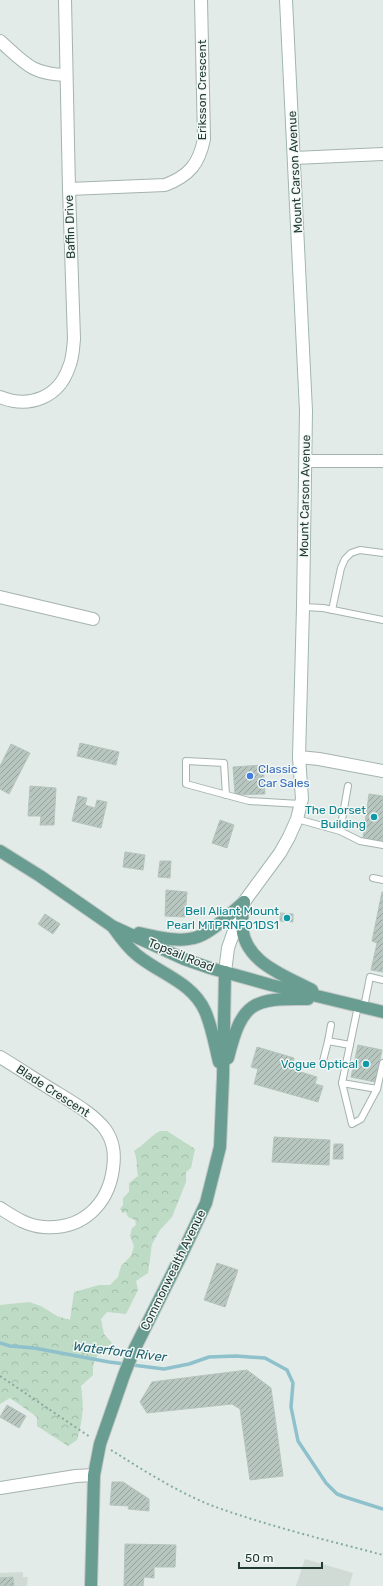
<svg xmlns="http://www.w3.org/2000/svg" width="383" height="1586" viewBox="0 0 383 1586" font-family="Rubik,sans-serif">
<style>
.built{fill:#d0dbd6}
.forest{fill:url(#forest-crowns)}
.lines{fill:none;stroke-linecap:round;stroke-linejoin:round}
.stream{stroke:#8ec1cc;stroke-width:3.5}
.building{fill:url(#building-hatch);stroke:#b5c4be}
.lane-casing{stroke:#a5b3ae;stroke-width:8}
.street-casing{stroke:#a5b3ae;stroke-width:14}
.secondary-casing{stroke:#a1b6af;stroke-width:14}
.primary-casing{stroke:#c1c8c6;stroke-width:14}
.path{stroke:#85aca1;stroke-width:2;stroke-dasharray:2 3;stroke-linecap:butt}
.lane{stroke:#fff;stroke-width:6}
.street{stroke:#fff;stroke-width:12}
.secondary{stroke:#fff;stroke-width:12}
.primary{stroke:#6a9d91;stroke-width:12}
.shop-dot{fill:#3f7fe0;stroke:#f2f8f5;stroke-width:1.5}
.culture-dot{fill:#0f9aa8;stroke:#f2f8f5;stroke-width:1.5}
.labels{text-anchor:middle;stroke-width:3;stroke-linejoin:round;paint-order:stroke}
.street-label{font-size:12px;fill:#233b35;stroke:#f2f8f5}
.shop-label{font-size:12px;fill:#366cbe;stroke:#f2f8f5;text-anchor:start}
.culture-label{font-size:12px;fill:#0d838f;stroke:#f2f8f5;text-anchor:end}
.water-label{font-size:13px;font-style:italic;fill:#226372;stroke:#f2f8f5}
</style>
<defs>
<pattern id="forest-crowns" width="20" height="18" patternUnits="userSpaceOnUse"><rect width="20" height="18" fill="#bddbc5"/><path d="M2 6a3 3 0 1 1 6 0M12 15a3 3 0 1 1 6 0" fill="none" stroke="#a2bdaa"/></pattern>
<pattern id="building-hatch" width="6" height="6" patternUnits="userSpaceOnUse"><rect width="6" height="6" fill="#b8c6c0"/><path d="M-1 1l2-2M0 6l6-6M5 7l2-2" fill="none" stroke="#95a29d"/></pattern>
</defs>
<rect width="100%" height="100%" fill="#e2ebe7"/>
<!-- built -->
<g class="built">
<path d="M 305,1559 L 353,1573 L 349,1586 L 296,1586 Z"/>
<path d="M 23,1572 L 23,1577 L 28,1577 L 27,1586 L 0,1586 L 0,1573 Z"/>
</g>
<!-- forest -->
<path class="forest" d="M 160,1131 L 167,1131 L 195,1149 L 191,1168 L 186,1172 L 186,1182 L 172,1217 L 160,1230 L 152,1244 L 148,1273 L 136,1281 L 138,1290 L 126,1314 L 107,1312 L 101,1319 L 104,1334 L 112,1343 C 98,1353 92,1358 93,1375 L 81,1386 C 84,1408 83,1418 77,1440 L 68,1446 L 37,1426 L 37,1417 L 10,1398 L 0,1404 L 0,1305 L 29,1302 L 41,1306 L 57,1316 L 70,1320 L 74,1292 L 99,1285 L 110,1285 L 118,1277 L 121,1266 L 131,1256 L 134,1246 L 130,1236 L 132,1228 L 136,1225 L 135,1220 L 128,1217 L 126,1212 L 123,1213 L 120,1209 L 123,1205 L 123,1198 L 129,1192 L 129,1183 L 138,1176 C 136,1166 138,1161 134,1151 C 144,1145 150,1136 160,1131 Z"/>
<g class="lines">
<!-- stream -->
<path class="stream" d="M 0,1343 L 10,1346 L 34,1348 L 109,1362 L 164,1369 L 189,1364 L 209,1357 L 236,1356 L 265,1358 L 287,1370 L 293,1383 L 291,1407 L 298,1441 L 326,1483 L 337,1494 L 345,1497 L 383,1509"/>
</g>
<!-- building -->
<g class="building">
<path d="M 80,743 L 119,752 L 116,765 L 77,756 Z"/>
<path d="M 11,744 L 30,753 L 9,794 L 0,789 L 0,766 Z"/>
<path d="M 263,765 L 265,794 L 235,795 L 233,767 Z"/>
<path d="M 30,786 L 56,788 L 54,825 L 40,825 L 41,816 L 28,816 Z"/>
<path d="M 369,794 L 383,796 L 383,841 L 363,838 Z"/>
<path d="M 78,796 L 87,798 L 85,805 L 95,808 L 97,800 L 107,802 L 101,828 L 72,821 Z"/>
<path d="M 220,820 L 234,825 L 227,848 L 212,843 Z"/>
<path d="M 125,852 L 145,855 L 143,870 L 123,867 Z"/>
<path d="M 160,861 L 171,861 L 170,878 L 158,877 Z"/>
<path d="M 166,890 L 187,892 L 185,917 L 165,916 Z"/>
<path d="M 382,892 L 383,892 L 383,972 L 371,970 L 377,943 L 372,941 Z"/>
<path d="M 280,913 L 293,914 L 293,922 L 280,921 Z"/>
<path d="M 45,914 L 60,924 L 53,934 L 38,924 Z"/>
<path d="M 358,1045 L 382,1050 L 375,1082 L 351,1077 Z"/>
<path d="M 257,1047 L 294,1058 L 293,1063 L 303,1066 L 301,1072 L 317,1077 L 315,1084 L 323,1086 L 318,1102 L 254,1084 L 258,1069 L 251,1067 Z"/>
<path d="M 274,1137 L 330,1140 L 329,1165 L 272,1162 Z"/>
<path d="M 334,1144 L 343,1144 L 343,1159 L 333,1159 Z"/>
<path d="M 217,1263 L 238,1270 L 225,1307 L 204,1300 Z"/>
<path d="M 247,1370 L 271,1388 L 283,1476 L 250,1480 L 240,1409 L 232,1404 L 147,1413 L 140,1402 L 152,1382 Z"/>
<path d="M 7,1405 L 26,1416 L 19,1428 L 0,1417 Z"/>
<path d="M 112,1482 L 123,1482 L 149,1499 L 149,1511 L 128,1509 L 129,1506 L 110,1505 Z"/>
<path d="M 125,1544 L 176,1545 L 175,1567 L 154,1567 L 154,1578 L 144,1577 L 143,1586 L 124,1586 Z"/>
<path d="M 13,1577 L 14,1586 L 0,1586 L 0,1578 Z"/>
</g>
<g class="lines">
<defs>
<g id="lane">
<path d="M 303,607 L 323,608 L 383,620"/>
<path d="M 332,610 L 341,568 L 345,559 L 351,553 L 360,550 L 383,553"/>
<path d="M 226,795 L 224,763 L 186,761 L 186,784 L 249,801 L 300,804"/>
<path d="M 297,819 L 340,831 L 348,786"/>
<path d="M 340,831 L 360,841 L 383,845"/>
<path d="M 373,878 L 383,880"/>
<path d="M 358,1006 L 342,1083 L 377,1089 L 383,1063"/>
<path d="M 364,1007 L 370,977 L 383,980"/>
<path d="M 328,1041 L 331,1025"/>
<path d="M 323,1061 L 328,1041 L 350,1045"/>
<path d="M 342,1083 L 352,1124 L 361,1119 L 377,1089"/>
</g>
<g id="street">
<path d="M 0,41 C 25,63 31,74 66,75"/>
<path d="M 294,158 L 383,154"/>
<path d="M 69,189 L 165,185 C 189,176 199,164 204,139 L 201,0"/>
<path d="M 0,397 C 30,409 59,397 69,367 C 73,358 73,348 74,339 L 69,189 L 65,0"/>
<path d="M 306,461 L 383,461"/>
<path d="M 0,597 L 93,619"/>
<path d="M 299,757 L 319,759 L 383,771"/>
<path d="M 0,1057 C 20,1069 39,1082 59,1094 C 75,1104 93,1114 105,1129 C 114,1142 115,1154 113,1169 C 108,1205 82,1230 44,1227 C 27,1226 14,1217 0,1208"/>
<path d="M 0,1488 L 76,1476 L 94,1475"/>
</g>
<path id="secondary" d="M 225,972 L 228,948 L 244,902 L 280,853 L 289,837 L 297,819 L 302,799 L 299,757 L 303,607 L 306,411 L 286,0"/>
<g id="primary">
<path d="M 0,851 L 40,876 L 112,926 L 184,959 L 210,968 L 271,985 L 383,1012"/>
<path d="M 244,902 C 243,909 242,916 242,923 C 242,962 284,975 312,990"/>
<path d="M 113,927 C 120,937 127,947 137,955 C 160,974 192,982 205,1011 C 212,1027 215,1046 219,1062"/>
<path d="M 139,933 C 199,947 200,940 244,902"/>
<path d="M 228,1058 C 242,1002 252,998 308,999"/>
<path d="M 91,1586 L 94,1475 L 100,1444 L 124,1375 L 134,1350 L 181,1256 L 206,1203 L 220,1147 L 223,1077 L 225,972"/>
</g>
</defs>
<!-- lane casing -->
<use href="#lane" class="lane-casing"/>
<!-- street casing -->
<use href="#street" class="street-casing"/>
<!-- secondary casing -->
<use href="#secondary" class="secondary-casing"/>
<!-- primary casing -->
<use href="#primary" class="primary-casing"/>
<!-- path -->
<g class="path">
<path d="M 0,1376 L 90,1437"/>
<path d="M 111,1450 C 143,1470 177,1492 213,1506 C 268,1526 326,1540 383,1555"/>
</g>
<!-- lane -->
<use href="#lane" class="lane"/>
<!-- street -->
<use href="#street" class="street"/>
<!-- secondary -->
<use href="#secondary" class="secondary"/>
<!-- primary -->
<use href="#primary" class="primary"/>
</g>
<!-- markers -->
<circle class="shop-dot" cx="250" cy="776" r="4"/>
<g class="culture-dot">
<circle cx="374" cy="817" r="4"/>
<circle cx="287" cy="918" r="4"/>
<circle cx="366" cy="1064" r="4"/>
</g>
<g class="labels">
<!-- street labels -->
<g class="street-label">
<text transform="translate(202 90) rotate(-90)" y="4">Eriksson Crescent</text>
<text transform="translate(295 172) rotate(-93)" y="4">Mount Carson Avenue</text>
<text transform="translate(70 227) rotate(-92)" y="4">Baffin Drive</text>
<text transform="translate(305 496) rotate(-89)" y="4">Mount Carson Avenue</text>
<text transform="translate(181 955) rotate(22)" y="4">Topsail Road</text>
<text transform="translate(53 1091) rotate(33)" y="4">Blade Crescent</text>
<text transform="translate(173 1270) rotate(-64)" y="4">Commonwealth Avenue</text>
</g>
<!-- shop labels -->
<g class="shop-label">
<text x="258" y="773">Classic<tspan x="258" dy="14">Car Sales</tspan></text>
</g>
<!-- culture labels -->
<g class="culture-label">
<text x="366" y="814">The Dorset<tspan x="366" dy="14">Building</tspan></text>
<text x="279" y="915">Bell Aliant Mount<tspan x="279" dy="14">Pearl MTPRNF01DS1</tspan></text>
<text x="358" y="1068">Vogue Optical</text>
</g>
<!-- water labels -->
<g class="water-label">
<text transform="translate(120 1351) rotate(7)" y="5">Waterford River</text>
</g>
</g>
<!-- scale -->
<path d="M239 1562v6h83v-6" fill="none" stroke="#233b35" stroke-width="2"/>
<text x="245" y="1562" font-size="12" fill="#233b35" stroke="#f2f8f5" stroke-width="3" paint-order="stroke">50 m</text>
</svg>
